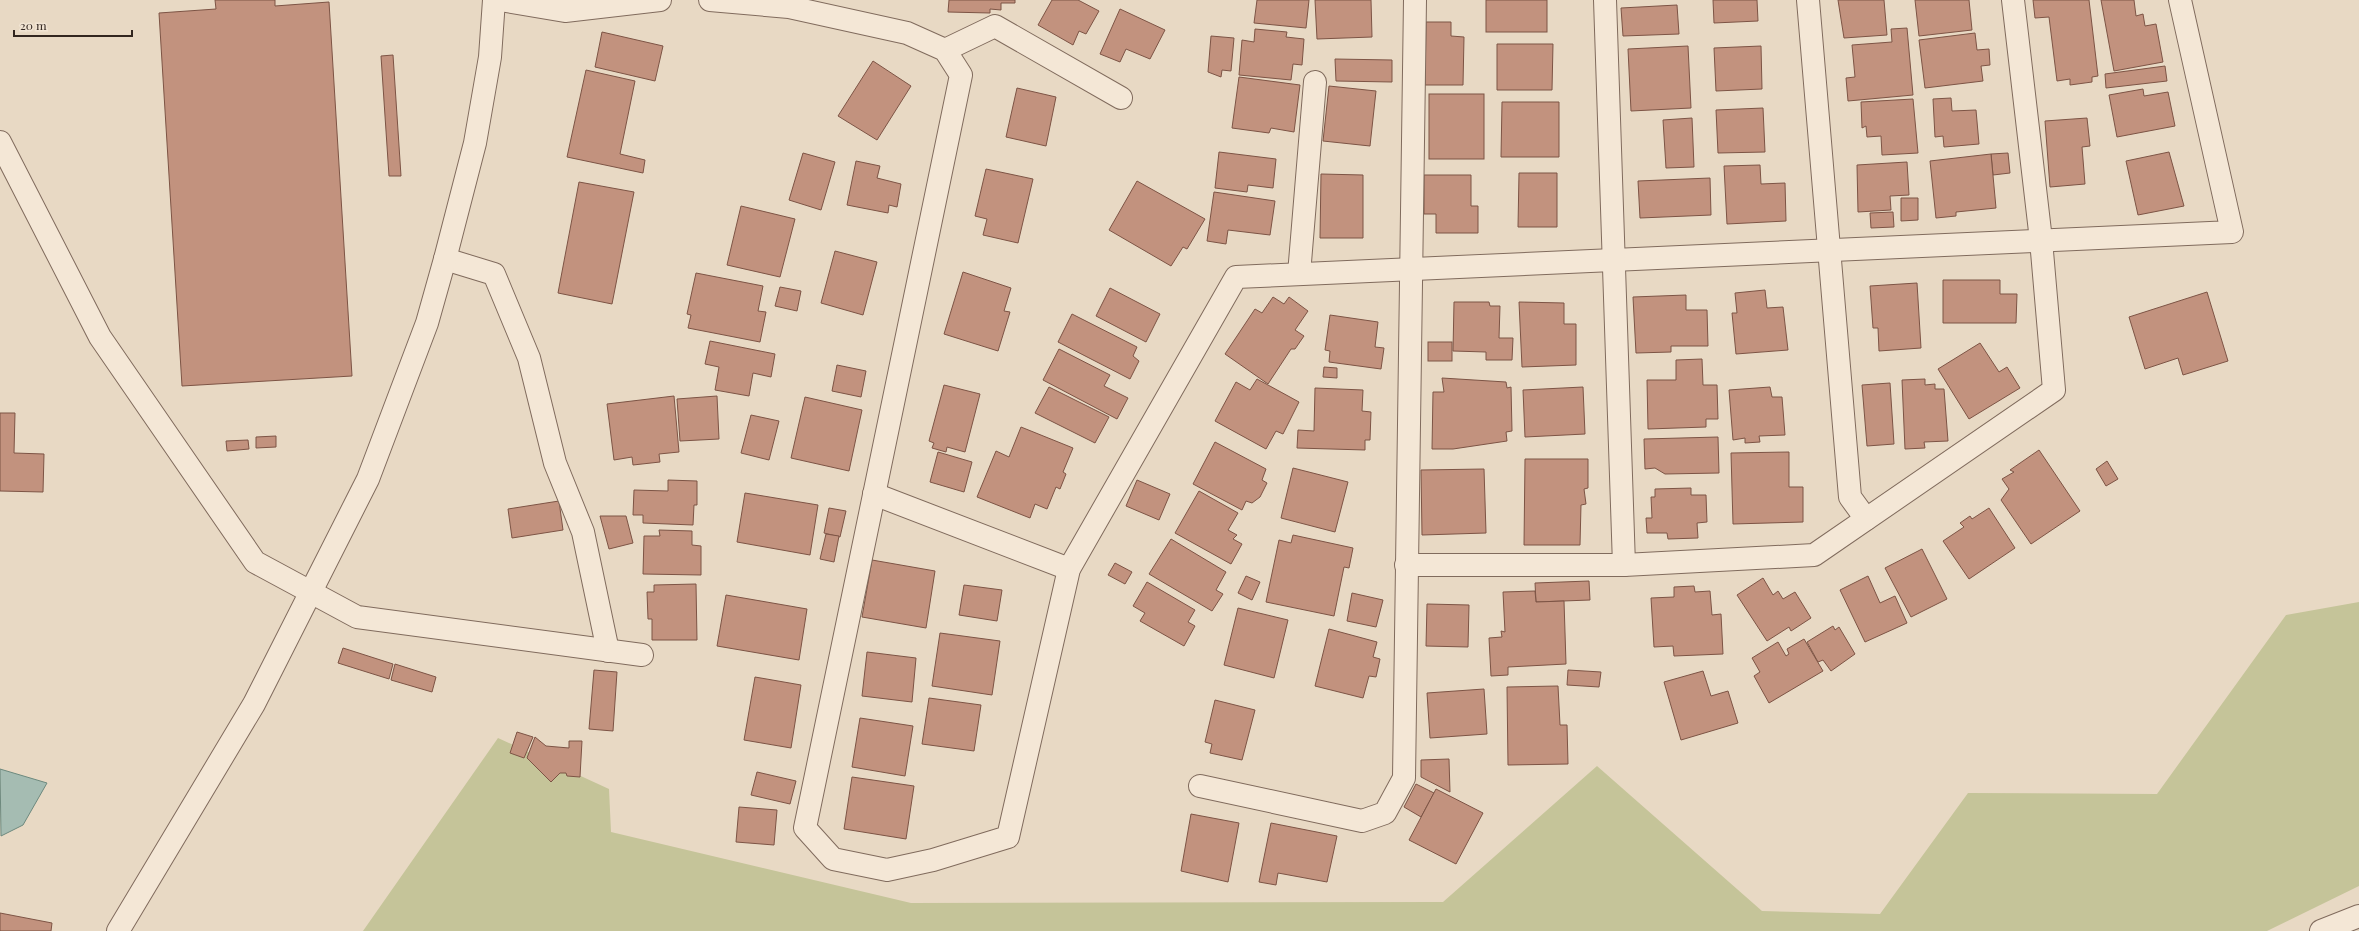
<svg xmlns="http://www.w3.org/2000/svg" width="2359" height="931" viewBox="0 0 2359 931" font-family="'Playfair Display',serif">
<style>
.green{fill:#c5c499}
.water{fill:#a5bcb2;stroke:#6d897e}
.building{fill:#c2927e;stroke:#7d5445}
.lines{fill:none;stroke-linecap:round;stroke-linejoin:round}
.minor-casing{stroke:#806b5d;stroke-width:24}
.minor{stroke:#f4e7d6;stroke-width:22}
</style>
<rect width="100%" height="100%" fill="#e8d9c4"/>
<!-- green -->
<path class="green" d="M 2359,602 L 2359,886 L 2267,931 L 363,931 L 498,738 L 609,789 L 611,832 L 911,903 L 1443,902 L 1597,766 L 1762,911 L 1880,914 L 1968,793 L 2157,794 L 2286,615 Z"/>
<!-- water -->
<path class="water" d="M 0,769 L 47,783 L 23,825 L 1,836 Z"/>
<!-- building -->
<g class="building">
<path d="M 215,0 L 275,0 L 275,6 L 329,2 L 352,376 L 182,386 L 159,13 L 216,9 Z"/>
<path d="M 949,0 L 1015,0 L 1015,3 L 1001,3 L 1001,10 L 990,9 L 990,13 L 948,12 Z"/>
<path d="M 1052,0 L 1078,0 L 1099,11 L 1086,34 L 1079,31 L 1073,45 L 1038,25 Z"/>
<path d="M 1257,0 L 1309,0 L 1306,28 L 1254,23 Z"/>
<path d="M 1315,0 L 1371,0 L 1372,37 L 1317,39 Z"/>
<rect x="1486" y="0" width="61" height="32"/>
<path d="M 1713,0 L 1757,0 L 1758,21 L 1714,23 Z"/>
<path d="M 1838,0 L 1884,0 L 1887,35 L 1844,38 Z"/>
<path d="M 1915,0 L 1969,0 L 1972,30 L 1919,36 Z"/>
<path d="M 2033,0 L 2089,0 L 2098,76 L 2092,77 L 2092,82 L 2070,85 L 2070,79 L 2057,81 L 2049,17 L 2035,18 Z"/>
<path d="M 2101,0 L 2134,0 L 2136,16 L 2143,14 L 2145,26 L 2156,24 L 2163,62 L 2114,71 Z"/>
<path d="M 1677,5 L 1679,34 L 1623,36 L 1621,8 Z"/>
<path d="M 1120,9 L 1165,30 L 1150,59 L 1126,49 L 1120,62 L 1100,54 Z"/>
<path d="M 1426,22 L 1451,22 L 1451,36 L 1464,37 L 1463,85 L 1425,85 Z"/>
<path d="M 1907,28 L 1913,95 L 1848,101 L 1846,78 L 1855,77 L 1852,45 L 1892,42 L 1891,29 Z"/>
<path d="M 1255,29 L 1287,32 L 1286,37 L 1304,39 L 1302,65 L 1293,64 L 1291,80 L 1239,75 L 1242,40 L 1254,42 Z"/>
<path d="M 602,32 L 663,46 L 655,81 L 595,67 Z"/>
<path d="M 1975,33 L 1977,50 L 1989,49 L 1990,65 L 1981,66 L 1983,81 L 1925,88 L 1919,40 Z"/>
<path d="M 1211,36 L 1234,38 L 1231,71 L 1222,70 L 1221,77 L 1208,72 Z"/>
<path d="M 1497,44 L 1553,44 L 1552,90 L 1497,90 Z"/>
<path d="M 1688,46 L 1691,108 L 1631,111 L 1628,49 Z"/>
<path d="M 1761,46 L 1762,89 L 1716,91 L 1714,48 Z"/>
<path d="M 393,55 L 401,176 L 389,176 L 381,56 Z"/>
<path d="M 1335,59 L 1392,60 L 1392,82 L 1336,81 Z"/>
<path d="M 873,61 L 911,86 L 877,140 L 838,116 Z"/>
<path d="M 2165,66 L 2167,81 L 2106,88 L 2105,74 Z"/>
<path d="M 586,70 L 635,81 L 620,154 L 645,160 L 643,173 L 567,157 Z"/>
<path d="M 1239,77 L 1300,85 L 1294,132 L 1271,128 L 1269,133 L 1232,128 Z"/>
<path d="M 1329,86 L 1376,91 L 1370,146 L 1323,141 Z"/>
<path d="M 1017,88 L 1056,97 L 1046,146 L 1006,137 Z"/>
<path d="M 2143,89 L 2144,96 L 2168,92 L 2175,126 L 2117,137 L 2109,95 Z"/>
<rect x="1429" y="94" width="55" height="65"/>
<path d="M 1951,98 L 1952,111 L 1976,110 L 1979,144 L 1944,147 L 1943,136 L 1935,137 L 1933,99 Z"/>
<path d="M 1913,99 L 1918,153 L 1882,155 L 1881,136 L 1867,137 L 1866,126 L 1862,128 L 1861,102 Z"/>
<path d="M 1502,102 L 1559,102 L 1559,157 L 1501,157 Z"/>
<path d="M 1763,108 L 1765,152 L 1718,153 L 1716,110 Z"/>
<path d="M 1692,118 L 1694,167 L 1666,168 L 1663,120 Z"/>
<path d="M 2087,118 L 2090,146 L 2082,147 L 2085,184 L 2050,187 L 2045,121 Z"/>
<path d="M 1219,152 L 1276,159 L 1273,188 L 1248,185 L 1247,192 L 1215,188 Z"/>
<path d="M 2169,152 L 2184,206 L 2138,215 L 2126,161 Z"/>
<path d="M 803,153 L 835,162 L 821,210 L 789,200 Z"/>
<path d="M 2008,153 L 2010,173 L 1993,175 L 1991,154 Z"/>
<path d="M 1991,154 L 1996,208 L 1956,212 L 1956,216 L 1936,218 L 1930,161 Z"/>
<path d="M 856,161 L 880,166 L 877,178 L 901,184 L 897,207 L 889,205 L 888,213 L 847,205 Z"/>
<path d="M 1907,162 L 1909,195 L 1890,196 L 1891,210 L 1858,212 L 1857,165 Z"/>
<path d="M 1760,165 L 1761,184 L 1785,183 L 1786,221 L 1727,224 L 1724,166 Z"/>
<path d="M 986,169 L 1033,179 L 1018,243 L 983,235 L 987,219 L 975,216 Z"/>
<path d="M 1519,173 L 1557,173 L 1557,227 L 1518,227 Z"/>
<path d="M 1321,174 L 1363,175 L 1363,238 L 1320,238 Z"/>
<path d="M 1424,175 L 1471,175 L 1471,206 L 1478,206 L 1478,233 L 1436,233 L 1436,214 L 1424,214 Z"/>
<path d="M 1710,178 L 1711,215 L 1640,218 L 1638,181 Z"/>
<path d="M 1137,181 L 1205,219 L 1187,249 L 1183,247 L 1171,266 L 1109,230 Z"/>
<path d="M 579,182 L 634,192 L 612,304 L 558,293 Z"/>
<path d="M 1214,192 L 1275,201 L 1270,235 L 1228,230 L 1226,244 L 1207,241 Z"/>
<path d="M 1901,198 L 1918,198 L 1918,220 L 1901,221 Z"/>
<path d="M 741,206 L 795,219 L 780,277 L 727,265 Z"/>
<path d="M 1893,212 L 1894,227 L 1871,228 L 1870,213 Z"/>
<path d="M 835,251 L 877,262 L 863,315 L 821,303 Z"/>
<path d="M 963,272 L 1011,288 L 1004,311 L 1010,312 L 998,351 L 944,334 Z"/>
<path d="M 696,273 L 763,286 L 758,311 L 766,312 L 760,342 L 688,328 L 691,315 L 687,314 Z"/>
<path d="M 1943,280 L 2000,280 L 2000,294 L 2017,294 L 2016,323 L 1943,323 Z"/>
<path d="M 1917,283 L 1921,348 L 1879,351 L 1878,328 L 1873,328 L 1870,286 Z"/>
<path d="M 780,287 L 801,291 L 797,311 L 775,306 Z"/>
<path d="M 1110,288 L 1160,314 L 1146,342 L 1096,316 Z"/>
<path d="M 1765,290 L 1767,308 L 1783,307 L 1788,350 L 1736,354 L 1732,313 L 1737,313 L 1735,293 Z"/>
<path d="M 2207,292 L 2228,361 L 2183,375 L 2178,358 L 2145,369 L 2129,317 Z"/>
<path d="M 1686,295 L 1686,310 L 1707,310 L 1708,346 L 1671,346 L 1671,352 L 1636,353 L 1633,297 Z"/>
<path d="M 1273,297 L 1284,304 L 1289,297 L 1308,311 L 1295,330 L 1304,336 L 1295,349 L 1291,349 L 1268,384 L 1225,354 L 1255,309 L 1262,313 Z"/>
<path d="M 1454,302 L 1489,302 L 1490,306 L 1500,306 L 1499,338 L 1513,338 L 1512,360 L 1486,360 L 1486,352 L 1453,351 Z"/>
<path d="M 1519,302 L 1564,303 L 1564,324 L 1576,324 L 1576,365 L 1522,367 Z"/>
<path d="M 1072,314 L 1137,347 L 1133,356 L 1139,361 L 1130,379 L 1058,342 Z"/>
<path d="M 1330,315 L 1378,322 L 1375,347 L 1384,348 L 1381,369 L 1329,362 L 1330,351 L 1325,350 Z"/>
<path d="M 710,341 L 775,354 L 771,377 L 753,373 L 749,396 L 715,390 L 719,367 L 705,364 Z"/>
<rect x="1428" y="342" width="24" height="19"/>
<path d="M 1980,343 L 1999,372 L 2007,367 L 2020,388 L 1969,419 L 1938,369 Z"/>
<path d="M 1059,349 L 1110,375 L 1104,386 L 1128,398 L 1117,419 L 1043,380 Z"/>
<path d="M 1702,359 L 1703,385 L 1717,385 L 1718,419 L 1706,419 L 1706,427 L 1648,429 L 1647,380 L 1676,380 L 1676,360 Z"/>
<path d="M 837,365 L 866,371 L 861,397 L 832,391 Z"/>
<path d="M 1324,367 L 1337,368 L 1337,378 L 1323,377 Z"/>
<path d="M 1442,378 L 1506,382 L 1507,388 L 1511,387 L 1512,431 L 1506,432 L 1507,441 L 1453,449 L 1432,449 L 1433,392 L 1444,392 Z"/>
<path d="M 1257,379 L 1299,402 L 1283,434 L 1276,431 L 1266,449 L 1215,421 L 1236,382 L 1250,390 Z"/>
<path d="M 1925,379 L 1925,385 L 1935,384 L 1935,389 L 1944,389 L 1948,441 L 1924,442 L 1925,448 L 1905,449 L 1902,380 Z"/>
<path d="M 1890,383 L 1894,444 L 1867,446 L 1862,385 Z"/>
<path d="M 944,385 L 980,394 L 965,452 L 947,447 L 946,452 L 932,448 L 934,443 L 929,441 Z"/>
<path d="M 1049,387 L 1109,417 L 1095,443 L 1035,413 Z"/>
<path d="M 1583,387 L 1585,434 L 1525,437 L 1523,390 Z"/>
<path d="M 1770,387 L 1772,397 L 1782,397 L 1785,435 L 1759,436 L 1760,442 L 1745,443 L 1745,438 L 1733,440 L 1729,390 Z"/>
<path d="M 1315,388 L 1363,390 L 1362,411 L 1371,412 L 1370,440 L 1365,440 L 1365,450 L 1297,448 L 1298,430 L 1314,431 Z"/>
<path d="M 674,396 L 679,452 L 659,454 L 660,462 L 633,465 L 632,457 L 614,460 L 607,404 Z"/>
<path d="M 717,396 L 719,439 L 680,441 L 677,399 Z"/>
<path d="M 805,397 L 862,410 L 849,471 L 791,458 Z"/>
<path d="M 0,413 L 15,413 L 14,453 L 44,454 L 43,492 L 0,491 Z"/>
<path d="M 751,415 L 779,421 L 769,460 L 741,453 Z"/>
<path d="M 1021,427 L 1073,448 L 1063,472 L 1066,474 L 1060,489 L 1056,487 L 1047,509 L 1035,504 L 1030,518 L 977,497 L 996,451 L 1009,457 Z"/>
<path d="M 276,436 L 276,447 L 256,448 L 256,437 Z"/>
<path d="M 1718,437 L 1719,473 L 1665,474 L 1655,468 L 1645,469 L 1644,439 Z"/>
<path d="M 248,440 L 249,449 L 227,451 L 226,441 Z"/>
<path d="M 1215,442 L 1266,469 L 1262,480 L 1267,483 L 1260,497 L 1252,503 L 1246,501 L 1242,510 L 1193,484 Z"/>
<path d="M 2039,450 L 2080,511 L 2031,544 L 2001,500 L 2009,489 L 2002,479 L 2014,472 L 2010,470 Z"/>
<path d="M 938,452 L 972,462 L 964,492 L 930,482 Z"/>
<path d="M 1789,452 L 1789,487 L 1803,487 L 1803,522 L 1733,524 L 1731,453 Z"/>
<path d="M 1525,459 L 1588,459 L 1588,488 L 1584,489 L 1586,504 L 1581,505 L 1580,545 L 1524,545 Z"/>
<path d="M 2107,461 L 2118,479 L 2106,486 L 2096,469 Z"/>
<path d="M 1293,468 L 1348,482 L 1335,532 L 1281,518 Z"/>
<path d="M 1484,469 L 1486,533 L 1422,535 L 1421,470 Z"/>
<path d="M 668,480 L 697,481 L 697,505 L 694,505 L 693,525 L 643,523 L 643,515 L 633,515 L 634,490 L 668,491 Z"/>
<path d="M 1137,480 L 1170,494 L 1159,520 L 1126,506 Z"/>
<path d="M 1691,488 L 1691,495 L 1706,495 L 1707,522 L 1697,523 L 1698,538 L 1668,539 L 1667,533 L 1647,533 L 1646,518 L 1652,518 L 1651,497 L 1655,497 L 1655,489 Z"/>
<path d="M 1199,491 L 1238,513 L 1228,530 L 1237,535 L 1233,539 L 1242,544 L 1231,564 L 1175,533 Z"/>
<path d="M 745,493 L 818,505 L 810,555 L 737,542 Z"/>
<path d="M 559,501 L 563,530 L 512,538 L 508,509 Z"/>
<path d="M 829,508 L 846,511 L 840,537 L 824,533 Z"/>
<path d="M 1989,508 L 2015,548 L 1969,579 L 1943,541 L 1964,527 L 1960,523 L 1970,516 L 1972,519 Z"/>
<path d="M 600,516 L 626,516 L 633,543 L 609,549 Z"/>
<path d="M 659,530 L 692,531 L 692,545 L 701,546 L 701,575 L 643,574 L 644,536 L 660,536 Z"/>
<path d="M 826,534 L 839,536 L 834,562 L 820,559 Z"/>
<path d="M 1293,535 L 1353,548 L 1349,568 L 1344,567 L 1334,616 L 1266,602 L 1279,540 L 1291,543 Z"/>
<path d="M 1171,539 L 1226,572 L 1216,590 L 1223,594 L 1212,611 L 1149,574 Z"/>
<path d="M 1922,549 L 1947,599 L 1911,617 L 1885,568 Z"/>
<path d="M 872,560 L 935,571 L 926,628 L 862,617 Z"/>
<path d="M 1115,563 L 1132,572 L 1125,584 L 1108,575 Z"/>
<path d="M 1246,576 L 1260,582 L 1252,600 L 1238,593 Z"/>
<path d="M 1868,576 L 1880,603 L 1895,596 L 1907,623 L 1865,642 L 1840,590 Z"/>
<path d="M 1763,578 L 1773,595 L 1778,591 L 1783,599 L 1795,592 L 1811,618 L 1791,631 L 1789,627 L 1767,641 L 1737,595 Z"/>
<path d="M 1589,581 L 1590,600 L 1536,602 L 1535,583 Z"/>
<path d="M 1147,582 L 1195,610 L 1188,622 L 1195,626 L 1184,646 L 1140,621 L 1145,613 L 1133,606 Z"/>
<path d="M 696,584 L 697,640 L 652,640 L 652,619 L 648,619 L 647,592 L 654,592 L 654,585 Z"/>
<path d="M 964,585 L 1002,590 L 997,621 L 959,615 Z"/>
<path d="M 1694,586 L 1695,592 L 1710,591 L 1712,615 L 1721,614 L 1723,654 L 1674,656 L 1673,646 L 1654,647 L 1651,598 L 1674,597 L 1674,587 Z"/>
<path d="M 1535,591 L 1536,602 L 1564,601 L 1566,664 L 1508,667 L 1508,675 L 1491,676 L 1489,638 L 1502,637 L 1501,631 L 1505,632 L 1503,592 Z"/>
<path d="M 1352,593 L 1383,600 L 1376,627 L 1347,621 Z"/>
<path d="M 726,595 L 807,609 L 799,660 L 717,646 Z"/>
<path d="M 1427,604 L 1469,605 L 1468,647 L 1426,646 Z"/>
<path d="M 1238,608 L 1288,620 L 1274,678 L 1224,665 Z"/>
<path d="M 1833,626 L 1835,630 L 1839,627 L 1855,654 L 1831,671 L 1823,660 L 1818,662 L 1807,642 Z"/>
<path d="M 1329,629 L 1377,642 L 1373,657 L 1380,659 L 1376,677 L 1369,676 L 1363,698 L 1315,686 Z"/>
<path d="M 940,633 L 1000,641 L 992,695 L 932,686 Z"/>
<path d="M 1804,639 L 1823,671 L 1769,703 L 1754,676 L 1760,672 L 1752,658 L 1778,642 L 1786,656 L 1789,654 L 1787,649 Z"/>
<path d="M 343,648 L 393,664 L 389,679 L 338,663 Z"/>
<path d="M 867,652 L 916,658 L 912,702 L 862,696 Z"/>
<path d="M 395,664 L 436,677 L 432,692 L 391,680 Z"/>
<path d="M 594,670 L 617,672 L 613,731 L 589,729 Z"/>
<path d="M 1568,670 L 1601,672 L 1599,687 L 1567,685 Z"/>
<path d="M 1703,671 L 1711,696 L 1728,691 L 1738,723 L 1681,740 L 1664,682 Z"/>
<path d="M 755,677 L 801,685 L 791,748 L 744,740 Z"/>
<path d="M 1558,686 L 1560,725 L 1567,725 L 1568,764 L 1508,765 L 1507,687 Z"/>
<path d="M 1484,689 L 1487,734 L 1430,738 L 1427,693 Z"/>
<path d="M 929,698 L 981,705 L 974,751 L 922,744 Z"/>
<path d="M 1215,700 L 1255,710 L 1242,760 L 1210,753 L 1212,744 L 1205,742 Z"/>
<path d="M 860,718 L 913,726 L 905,776 L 852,767 Z"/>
<path d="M 517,732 L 533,737 L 524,758 L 510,753 Z"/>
<path d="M 535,737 L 546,746 L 569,748 L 569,741 L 582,741 L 580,777 L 567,776 L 566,773 L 560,773 L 551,782 L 527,758 Z"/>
<path d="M 1449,759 L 1450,792 L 1421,777 L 1421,760 Z"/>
<path d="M 757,772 L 796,781 L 790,804 L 751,795 Z"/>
<path d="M 852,777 L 914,786 L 906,839 L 844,829 Z"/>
<path d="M 1416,784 L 1434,793 L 1421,817 L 1404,807 Z"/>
<path d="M 1436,789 L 1483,813 L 1456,864 L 1409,840 Z"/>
<path d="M 739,807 L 777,810 L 774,845 L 736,842 Z"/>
<path d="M 1191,814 L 1239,823 L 1228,882 L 1181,871 Z"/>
<path d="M 1271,823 L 1337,836 L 1327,882 L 1278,873 L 1276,885 L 1259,882 Z"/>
<path d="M 0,913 L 52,923 L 51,931 L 0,931 Z"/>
</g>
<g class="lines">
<defs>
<g id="minor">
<path d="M 500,0 L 565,11 L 660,0"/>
<path d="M 710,0 L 789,7 L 907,33 L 945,50 L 961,75 L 805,828 L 833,859 L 887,870 L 933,860 L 1008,837 L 1069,569 L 1236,277 L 2232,232 L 2180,0"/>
<path d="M 1605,0 L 1624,565"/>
<path d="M 1808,0 L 1850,497 L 1866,519"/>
<path d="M 945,50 L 995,26 L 1121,98"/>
<path d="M 0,142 L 100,337 L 255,562 L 357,617 L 642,655"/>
<path d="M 445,259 L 494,274 L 529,358 L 555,463 L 583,532 L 608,651"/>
<path d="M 1299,274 L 1315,82"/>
<path d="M 874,494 L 1069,569"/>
<path d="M 1406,565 L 1624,565 L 1814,555 L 2054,390 L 2041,240 L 2013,0"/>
<path d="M 1200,786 L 1362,821 L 1385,813 L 1404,778 L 1415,0"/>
<path d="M 118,931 L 254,704 L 368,479 L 427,323 L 445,259 L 475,143 L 490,57 L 494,0"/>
<path d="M 2321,931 L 2359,916"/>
</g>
</defs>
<!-- minor casing -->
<use href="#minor" class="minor-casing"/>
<!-- minor -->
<use href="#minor" class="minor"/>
</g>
<!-- scale -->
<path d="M14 30v6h118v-6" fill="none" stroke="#32261f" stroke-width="2"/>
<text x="20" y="30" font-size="12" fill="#32261f" stroke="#f1e4d3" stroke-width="3" paint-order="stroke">20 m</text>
</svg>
